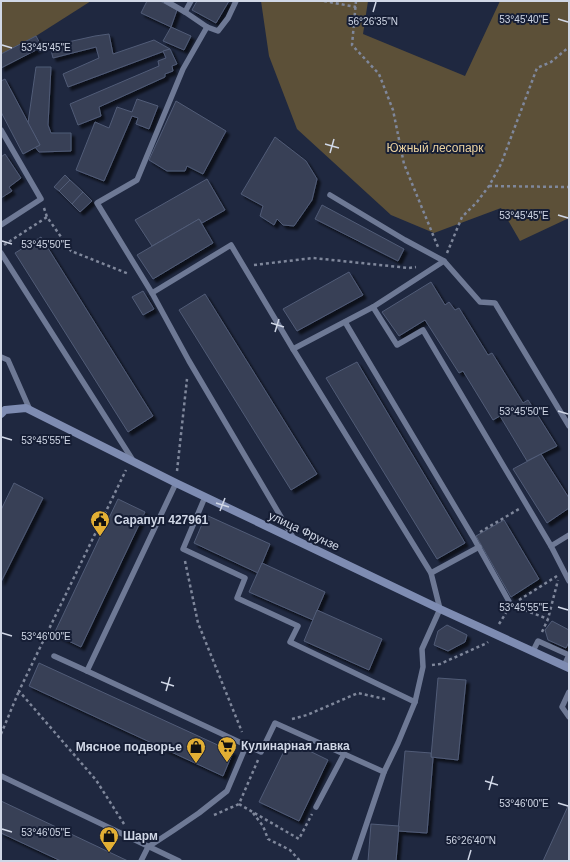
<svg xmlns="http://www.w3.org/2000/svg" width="570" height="862" viewBox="0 0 570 862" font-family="Helvetica,sans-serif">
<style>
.forest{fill:#5c5038}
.building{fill:#373f56;stroke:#515c77;filter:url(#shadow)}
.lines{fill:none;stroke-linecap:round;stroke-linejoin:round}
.path{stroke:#7f879b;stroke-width:2.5;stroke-dasharray:3 3;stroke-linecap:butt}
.lane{stroke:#6e7995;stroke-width:5.5}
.secondary{stroke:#7e8cb2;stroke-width:8}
.ticks{fill:none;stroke:#d0d7e6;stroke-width:1.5}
.labels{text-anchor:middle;stroke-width:4;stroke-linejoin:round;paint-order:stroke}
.park-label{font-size:12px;fill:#ebd2a0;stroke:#161e35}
.poi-label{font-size:12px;font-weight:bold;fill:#d0d7e6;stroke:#161e35;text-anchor:start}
.street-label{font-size:12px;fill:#d0d7e6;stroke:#161e35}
.ticks-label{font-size:10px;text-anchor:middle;fill:#d0d7e6;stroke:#161e35;stroke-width:4;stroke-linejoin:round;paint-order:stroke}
</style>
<defs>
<filter id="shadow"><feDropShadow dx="3.5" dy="3.5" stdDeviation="1" flood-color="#0009"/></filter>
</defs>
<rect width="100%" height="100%" fill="#1f2840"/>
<!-- forest -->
<g class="forest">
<path d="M 1,1 L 91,1 L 36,36 L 1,54 Z"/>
<path d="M 261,1 L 368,1 L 363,34 L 465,76 L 500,1 L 569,1 L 569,218 L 520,241 L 501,208 L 434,233 L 391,215 L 297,129 L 269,56 Z"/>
</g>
<!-- building -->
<g class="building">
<path d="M 147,1 L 160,1 L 177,10 L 171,27 L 141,13 Z"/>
<path d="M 197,1 L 229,1 L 216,23 L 192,10 Z"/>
<path d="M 171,27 L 191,36 L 184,50 L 163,41 Z"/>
<path d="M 109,34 L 113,54 L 154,40 L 170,49 L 68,87 L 63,74 L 99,58 L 96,47 L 53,58 L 50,46 L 95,36 Z"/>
<path d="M 36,36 L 42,47 L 1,68 L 1,54 Z"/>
<path d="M 170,49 L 177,64 L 172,66 L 173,71 L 165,74 L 165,77 L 99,107 L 101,116 L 78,125 L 70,104 L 159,66 L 158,61 L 166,58 L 163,51 Z"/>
<path d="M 36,67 L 51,67 L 48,125 L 51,133 L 71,133 L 71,151 L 39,152 L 35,147 L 40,145 L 28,123 Z"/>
<path d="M 5,79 L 40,145 L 23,154 L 1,112 L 1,81 Z"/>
<path d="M 137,99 L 158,106 L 149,129 L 136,124 L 138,118 L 132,116 L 104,181 L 76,170 L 95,122 L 109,128 L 117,107 L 132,112 Z"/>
<path d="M 176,101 L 226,131 L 203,174 L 187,166 L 185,171 L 167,171 L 149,160 Z"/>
<path d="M 275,137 L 306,161 L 317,179 L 312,200 L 294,226 L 283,225 L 277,219 L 274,225 L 260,216 L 263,206 L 241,194 Z"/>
<path d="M 5,154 L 21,178 L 9,187 L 12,191 L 1,198 L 1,157 Z"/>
<path d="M 65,175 L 70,180 L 59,191 L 54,187 Z"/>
<path d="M 207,179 L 225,210 L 202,223 L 199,219 L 152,246 L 135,220 Z"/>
<path d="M 70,180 L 83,192 L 72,204 L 59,191 Z"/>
<path d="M 83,192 L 92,201 L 80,212 L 72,204 Z"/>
<path d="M 322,205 L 404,249 L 398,261 L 315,219 Z"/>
<path d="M 199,219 L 213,243 L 153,279 L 137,255 Z"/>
<path d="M 41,237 L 153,416 L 128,432 L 15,253 Z"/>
<path d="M 349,272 L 363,295 L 297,331 L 283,309 Z"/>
<path d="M 431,282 L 445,305 L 449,302 L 455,310 L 459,308 L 488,355 L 492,353 L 523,403 L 528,400 L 557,446 L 527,461 L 500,416 L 493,420 L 463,371 L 459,373 L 425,320 L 399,336 L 382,312 Z"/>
<path d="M 143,291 L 154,309 L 143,315 L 132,297 Z"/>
<path d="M 205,294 L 317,474 L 291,490 L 179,310 Z"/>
<path d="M 357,362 L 465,543 L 437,559 L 326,378 Z"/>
<path d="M 541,454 L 569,498 L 569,508 L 547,523 L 513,469 Z"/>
<path d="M 14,483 L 43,498 L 1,582 L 1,510 Z"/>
<path d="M 118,499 L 145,512 L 81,647 L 54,634 Z"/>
<path d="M 206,515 L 270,544 L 258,573 L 194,543 Z"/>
<path d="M 504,520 L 539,579 L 511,597 L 476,536 Z"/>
<path d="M 262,563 L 325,592 L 313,620 L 249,592 Z"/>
<path d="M 317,610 L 382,639 L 369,670 L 304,641 Z"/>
<path d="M 552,621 L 569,630 L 569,642 L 566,648 L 548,640 L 545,630 Z"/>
<path d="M 447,625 L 467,635 L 465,642 L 448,651 L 434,645 L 438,631 Z"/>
<path d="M 39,663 L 233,752 L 223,776 L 29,686 Z"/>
<path d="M 438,678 L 466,680 L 458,760 L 431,757 Z"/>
<path d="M 289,741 L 328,760 L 299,821 L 259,802 Z"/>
<path d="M 405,751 L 431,753 L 431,757 L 433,758 L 427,833 L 398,831 Z"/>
<path d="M 1,801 L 128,861 L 61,861 L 1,833 Z"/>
<path d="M 569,804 L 569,861 L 543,861 Z"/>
<path d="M 371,824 L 399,826 L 396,861 L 368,861 Z"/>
</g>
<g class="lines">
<!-- path -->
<g class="path">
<path d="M 324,1 L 356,7"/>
<path d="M 356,1 L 352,45 L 379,74 L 393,110 L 404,164 L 438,247"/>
<path d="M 489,186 L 569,187"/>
<path d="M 44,208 L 47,217"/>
<path d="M 4,245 L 47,217 L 71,251 L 129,274"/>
<path d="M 447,253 L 462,217 L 477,202 L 489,186 L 501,164 L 537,68 L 551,62 L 569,47"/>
<path d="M 254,265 L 313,258 L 409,268 L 416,267"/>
<path d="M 177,471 L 187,379"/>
<path d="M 480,532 L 519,509"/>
<path d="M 185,561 L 198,623 L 242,732"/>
<path d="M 519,600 L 557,576"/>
<path d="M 519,608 L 548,619"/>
<path d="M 499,624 L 506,613"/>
<path d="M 542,632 L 548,619 L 558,580"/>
<path d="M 432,665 L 440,664 L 487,643 L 488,642"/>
<path d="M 292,719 L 307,715 L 358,693 L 385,699"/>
<path d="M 1,734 L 19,691"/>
<path d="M 258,760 L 239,804 L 299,839 L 312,814"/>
<path d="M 253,813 L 263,826 L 268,839 L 290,850 L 300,861"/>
<path d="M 214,815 L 239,804"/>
<path d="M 124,824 L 96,780 L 19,691 L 126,470"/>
</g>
<!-- lane -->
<g class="lane">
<path d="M 166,1 L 185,12 L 207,27 L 218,31 L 228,18 L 236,1"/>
<path d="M 185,12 L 191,1"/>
<path d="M 1,130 L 41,199 L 1,225"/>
<path d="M 330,195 L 405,240 L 444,261"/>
<path d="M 1,253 L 134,462"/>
<path d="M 152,293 L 97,203 L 137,180 L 183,69 L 207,27"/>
<path d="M 373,307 L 397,345 L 423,330 L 551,546"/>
<path d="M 345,322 L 473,537 L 511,605"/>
<path d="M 293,349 L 373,307 L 444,261 L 480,302 L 495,303 L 569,426"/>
<path d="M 1,357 L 8,360 L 30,410"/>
<path d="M 176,483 L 87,671 L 261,752 L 275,723 L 384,772"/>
<path d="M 205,497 L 183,549 L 245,578 L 237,598 L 298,626 L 290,642 L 415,702"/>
<path d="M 569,535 L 551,546 L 569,581"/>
<path d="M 294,539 L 189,361 L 152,293 L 231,245 L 293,349 L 431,573 L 440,609 L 422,649 L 423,667 L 415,702 L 398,743 L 384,772 L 354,861"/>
<path d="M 431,573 L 479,547"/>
<path d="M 533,651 L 538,641 L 569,655 L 564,666"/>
<path d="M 54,656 L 87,671"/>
<path d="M 569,692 L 562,707 L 569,717"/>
<path d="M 1,776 L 179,861"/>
<path d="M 316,807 L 344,754"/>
<path d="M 141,861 L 148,847 L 174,830 L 199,813 L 227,791 L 246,746"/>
</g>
<!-- secondary -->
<path class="secondary" d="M 1,414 L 5,410 L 26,408 L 176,483 L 440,609 L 569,668"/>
</g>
<!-- ticks -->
<path class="ticks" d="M 373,12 L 376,2M 558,19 L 568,22M 2,45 L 12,48M 325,144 L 339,148M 330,153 L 334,139M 558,215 L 568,218M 2,241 L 12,244M 271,323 L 284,327M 275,332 L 279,319M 558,411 L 568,414M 2,437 L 12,440M 216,503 L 229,507M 220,511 L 225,498M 558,607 L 568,610M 2,633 L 12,636M 161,682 L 174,686M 166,691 L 170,677M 485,781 L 498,785M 489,790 L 493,776M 558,803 L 568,806M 2,829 L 12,832M 468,860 L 471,850"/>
<!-- icons -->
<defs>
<symbol id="civic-pin" viewBox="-11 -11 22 30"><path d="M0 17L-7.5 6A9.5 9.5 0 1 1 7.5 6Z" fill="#e2af34" stroke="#161e35"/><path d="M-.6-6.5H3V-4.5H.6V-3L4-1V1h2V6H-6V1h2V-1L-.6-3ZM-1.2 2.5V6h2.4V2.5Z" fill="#111"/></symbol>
<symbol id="supermarket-pin" viewBox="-11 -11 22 30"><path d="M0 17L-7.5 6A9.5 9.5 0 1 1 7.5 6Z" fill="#e2af34" stroke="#161e35"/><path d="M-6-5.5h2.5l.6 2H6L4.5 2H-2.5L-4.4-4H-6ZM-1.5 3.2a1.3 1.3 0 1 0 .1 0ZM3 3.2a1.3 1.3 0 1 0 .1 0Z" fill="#111"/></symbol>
<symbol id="shop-pin" viewBox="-11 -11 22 30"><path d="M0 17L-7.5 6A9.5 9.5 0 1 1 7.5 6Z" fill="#e2af34" stroke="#161e35"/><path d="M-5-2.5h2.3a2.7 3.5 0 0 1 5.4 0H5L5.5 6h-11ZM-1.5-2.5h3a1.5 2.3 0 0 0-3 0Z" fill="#111"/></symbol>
</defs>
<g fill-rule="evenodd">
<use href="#civic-pin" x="89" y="509" width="22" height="30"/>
<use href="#supermarket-pin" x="216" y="735" width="22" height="30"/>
<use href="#shop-pin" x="185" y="736" width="22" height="30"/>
<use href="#shop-pin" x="98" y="825" width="22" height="30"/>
</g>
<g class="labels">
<!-- park labels -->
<g class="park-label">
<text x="435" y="152">Южный лесопарк</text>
</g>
<!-- poi labels -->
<g class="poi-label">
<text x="114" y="524">Сарапул 427961</text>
<text x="241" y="750">Кулинарная лавка</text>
<text x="182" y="751" text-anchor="end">Мясное подворье</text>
<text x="123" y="840">Шарм</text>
</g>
<!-- street labels -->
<g class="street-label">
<text transform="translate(304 531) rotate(25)" y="4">улица Фрунзе</text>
</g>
</g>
<g class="ticks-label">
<text x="524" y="23">53°45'40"E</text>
<text x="373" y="25">56°26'35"N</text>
<text x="46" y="51">53°45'45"E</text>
<text x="524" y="219">53°45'45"E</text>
<text x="46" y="248">53°45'50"E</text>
<text x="524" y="415">53°45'50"E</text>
<text x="46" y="444">53°45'55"E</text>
<text x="524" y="611">53°45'55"E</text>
<text x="46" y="640">53°46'00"E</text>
<text x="524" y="807">53°46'00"E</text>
<text x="46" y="836">53°46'05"E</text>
<text x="471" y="844">56°26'40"N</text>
</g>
<!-- border -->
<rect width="570" height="862" fill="none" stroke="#d0d7e6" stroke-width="4"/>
</svg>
